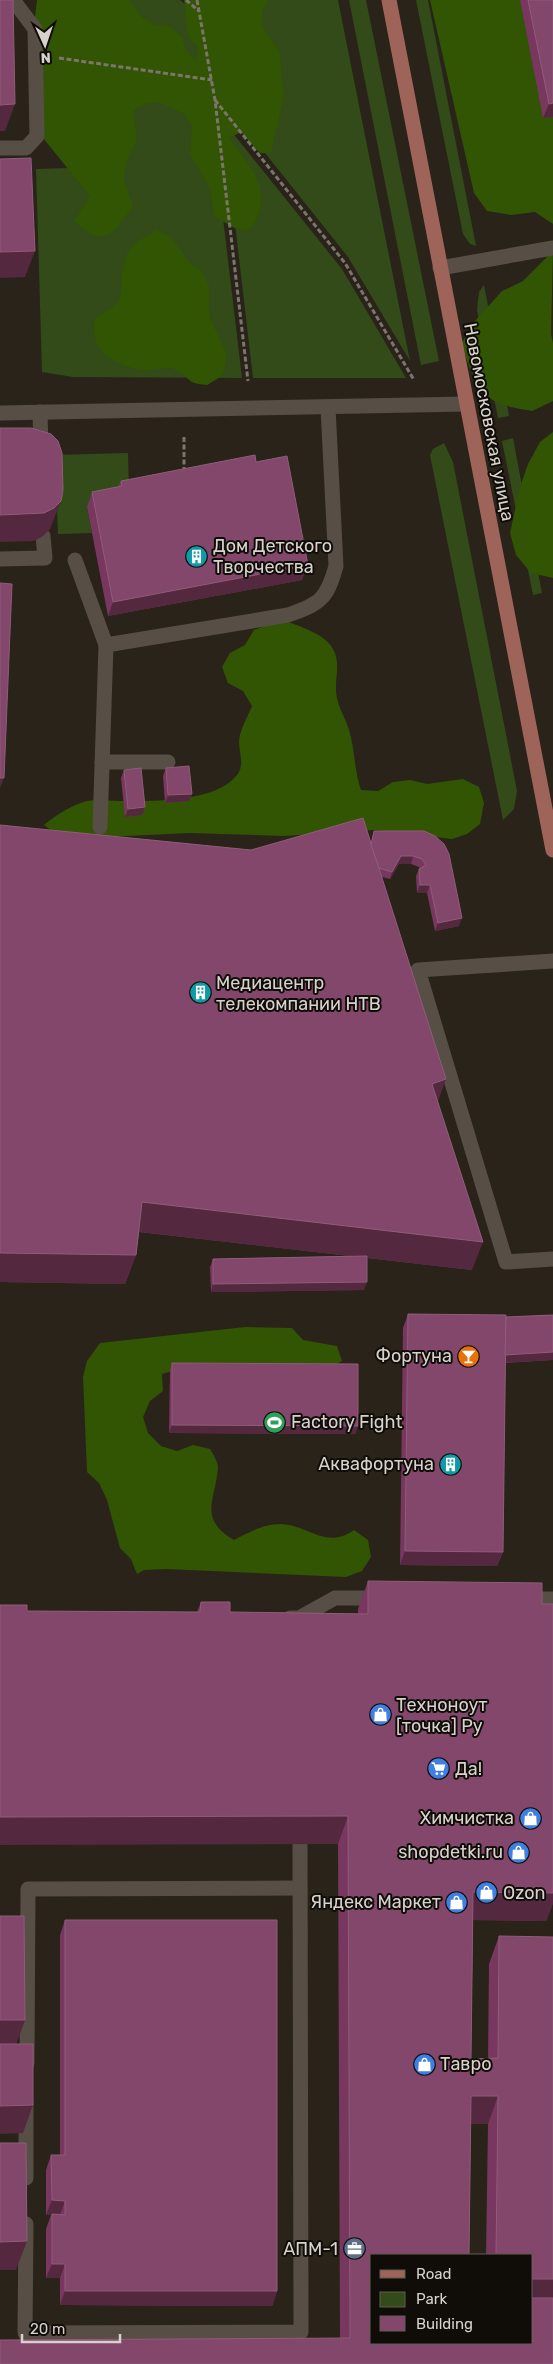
<svg xmlns="http://www.w3.org/2000/svg" width="553" height="2364" viewBox="0 0 553 2364" font-family="Rubik,sans-serif">
<style>
.green{fill:#324b18}
.forest{fill:#315502}
.lines{fill:none;stroke-linecap:round;stroke-linejoin:round}
.path{stroke:#7b756d;stroke-width:3;stroke-dasharray:5 2.5;stroke-linecap:butt}
.minor{stroke:#574f45;stroke-width:15}
.major{stroke:#9e6459;stroke-width:15}
.wall{fill:#77375e;fill-rule:evenodd}
.shaded-wall{fill:#54283e}
.building{fill:#82476a;stroke:#8f5d79}
.labels{text-anchor:middle;stroke-width:4;stroke-linejoin:round;paint-order:stroke}
.street-label{font-size:18px;fill:#d7d2cc;stroke:#100d09}
.poi-label{font-size:18px;fill:#d7d2cc;stroke:#100d09;text-anchor:start}
</style>
<rect width="100%" height="100%" fill="#2a231a"/>
<!-- green -->
<g class="green">
<path d="M 41,0 L 180,0 L 195,12 L 206,74 Z"/>
<path d="M 202,0 L 338,0 L 410,361 L 348,257 L 221,98 Z"/>
<path d="M 349,0 L 366,0 L 439,361 L 421,365 Z"/>
<path d="M 416,0 L 428,0 L 476,246 L 470,244 L 463,234 Z"/>
<path d="M 68,64 L 207,83 L 242,378 L 73,377 L 42,372 L 36,169 L 70,168 Z"/>
<path d="M 223,121 L 342,269 L 406,378 L 253,378 Z"/>
<path d="M 484,285 L 509,416 L 498,418 L 477,310 L 479,292 Z"/>
<path d="M 513,438 L 542,593 L 533,595 L 502,441 Z"/>
<path d="M 444,443 L 453,462 L 517,791 L 514,809 L 503,820 L 430,455 L 433,449 Z"/>
<path d="M 128,453 L 129,492 L 87,507 L 92,533 L 58,534 L 55,455 Z"/>
</g>
<!-- forest -->
<g class="forest">
<path d="M 37,0 L 129,0 L 142,17 L 155,25 L 171,27 L 182,37 L 186,50 L 196,61 L 198,48 L 188,37 L 184,0 L 269,0 L 263,9 L 261,24 L 280,53 L 284,96 L 271,153 L 260,153 L 241,132 L 229,138 C 252,168 274,189 252,228 L 238,230 L 214,216 L 210,189 L 190,154 L 192,126 L 184,114 L 158,102 L 144,104 L 133,111 L 137,140 L 126,164 L 124,178 L 133,206 C 115,233 103,250 74,221 L 90,196 L 43,138 L 34,26 Z"/>
<path d="M 430,0 L 553,0 L 553,224 L 535,212 L 511,215 L 487,211 L 474,193 Z"/>
<path d="M 157,230 L 171,237 L 189,262 L 202,271 L 209,285 L 209,315 L 226,353 L 226,363 L 222,376 L 207,385 C 202,384 196,384 192,382 C 184,377 179,368 169,368 C 160,367 150,372 142,370 C 113,365 86,349 96,317 C 134,300 115,288 125,258 C 130,245 145,236 157,230 Z"/>
<path d="M 553,251 L 551,334 L 553,343 L 553,401 L 532,411 C 522,409 508,407 498,403 C 477,393 467,363 462,343 L 474,322 L 502,291 L 523,281 Z"/>
<path d="M 553,432 L 553,578 L 531,573 L 516,555 L 510,533 L 520,487 L 528,464 L 540,442 Z"/>
<path d="M 288,622 C 302,627 326,635 333,649 C 342,665 333,681 337,698 C 339,709 346,719 349,730 C 355,749 354,770 361,790 L 378,791 L 393,782 L 410,780 L 427,784 L 463,779 L 479,787 L 484,803 L 480,824 L 467,834 L 452,839 L 374,830 L 284,836 L 189,833 L 63,839 L 44,825 C 56,815 72,805 87,801 C 97,799 108,801 118,801 C 151,801 215,803 237,775 C 245,765 239,753 239,742 C 239,731 248,716 252,706 L 243,691 L 228,683 L 222,667 L 230,653 L 245,645 L 254,630 L 270,624 Z"/>
<path d="M 245,1327 L 292,1328 L 303,1340 L 337,1346 L 342,1361 L 327,1370 L 191,1365 L 162,1374 L 163,1391 L 150,1401 L 143,1417 L 148,1433 L 161,1446 L 177,1451 L 193,1445 L 210,1449 C 213,1454 218,1462 218,1467 C 216,1500 197,1518 234,1540 C 250,1532 263,1524 281,1524 C 309,1525 326,1550 354,1530 L 368,1540 L 371,1557 L 362,1571 L 346,1577 L 167,1569 L 144,1570 L 137,1574 L 131,1559 L 120,1548 L 107,1500 L 99,1483 L 87,1472 L 83,1377 L 87,1361 L 100,1343 Z"/>
</g>
<g class="lines">
<!-- path -->
<g class="path">
<path d="M 186,0 L 199,11"/>
<path d="M 197,0 L 215,100 L 248,381"/>
<path d="M 59,58 L 212,80"/>
<path d="M 215,100 L 345,263 L 414,380"/>
<path d="M 184,437 L 184,471"/>
</g>
<!-- minor -->
<g class="minor">
<path d="M 0,148 L 26,148 L 37,136 L 35,29 L 13,0"/>
<path d="M 440,268 L 553,248"/>
<path d="M 40,412 L 41,451"/>
<path d="M 0,413 L 467,404"/>
<path d="M 0,559 L 45,558 L 43,536"/>
<path d="M 75,560 L 106,645"/>
<path d="M 102,762 L 168,762"/>
<path d="M 100,827 L 106,645 L 288,615 C 320,604 327,599 336,566 L 328,408"/>
<path d="M 553,961 L 418,970 L 506,1262 L 553,1259"/>
<path d="M 522,1599 L 553,1599"/>
<path d="M 290,1618 L 299,1618 L 335,1598 L 382,1598"/>
<path d="M 27,2063 L 28,1889 L 300,1888"/>
<path d="M 26,2178 L 26,2104"/>
<path d="M 26,2224 L 25,2333 L 301,2332 L 300,1844"/>
</g>
<!-- major -->
<path class="major" d="M 389,0 L 553,850"/>
</g>
<!-- wall -->
<g class="wall">
<path d="M 520,0 L 553,0 L 553,117 L 543,118 Z"/>
<path d="M 256,462 L 302,580 L 108,616 L 87,507 L 92,492 L 118,487 L 121,481 Z"/>
<path d="M 166,768 L 192,794 L 189,801 L 165,803 L 163,776 Z"/>
<path d="M 124,770 L 145,807 L 142,815 L 125,817 L 121,778 Z"/>
<path d="M 374,831 L 424,831 L 459,926 L 435,931 L 427,893 L 417,893 L 416,876 L 419,869 L 420,868 L 419,867 L 411,864 L 399,864 L 390,879 L 382,877 L 438,1102 L 472,1270 L 367,1258 L 364,1290 L 211,1292 L 210,1267 L 213,1259 L 350,1256 L 139,1232 L 136,1255 L 125,1284 L 0,1282 L 251,850 L 371,842 Z"/>
<path d="M 408,1314 L 506,1317 L 553,1315 L 553,1360 L 505,1363 L 503,1552 L 497,1566 L 400,1565 L 403,1328 Z"/>
<path d="M 172,1363 L 358,1426 L 355,1434 L 169,1433 L 170,1370 Z"/>
<path d="M 368,1581 L 542,1604 L 553,1604 L 553,1903 L 546,1921 L 473,1920 L 471,2059 L 488,2059 L 489,1964 L 499,1936 L 553,2364 L 340,2338 L 338,1844 L 27,1611 L 197,1612 L 201,1602 L 230,1612 L 358,1614 L 358,1609 ZM 471,2124 L 488,2124 L 486,2255 L 532,2255 L 532,2343 L 372,2255 Z"/>
<path d="M 65,1920 L 277,2291 L 272,2306 L 60,2305 L 60,2278 L 46,2278 L 46,2229 L 51,2215 L 46,2215 L 46,2170 L 51,2155 L 60,2155 L 60,1935 Z"/>
</g>
<!-- shaded-wall -->
<g class="shaded-wall">
<path d="M 553,103 L 553,117 L 543,118 L 549,104 Z"/>
<path d="M 15,104 L 5,131 L 0,131 L 0,105 Z"/>
<path d="M 35,251 L 25,277 L 0,278 L 0,252 Z"/>
<path d="M 61,501 L 50,529 L 43,536 L 34,541 L 0,542 L 0,515 Z"/>
<path d="M 308,565 L 302,580 L 108,616 L 113,602 Z"/>
<path d="M 0,778 L 4,778 L 0,788 Z"/>
<path d="M 192,794 L 189,801 L 165,803 L 168,795 Z"/>
<path d="M 145,807 L 142,815 L 125,817 L 128,809 Z"/>
<path d="M 401,856 L 413,856 L 411,864 L 399,864 L 390,879 L 392,872 Z"/>
<path d="M 420,885 L 430,885 L 427,893 L 417,893 Z"/>
<path d="M 462,918 L 459,926 L 435,931 L 438,923 Z"/>
<path d="M 446,1079 L 436,1107 L 432,1084 Z"/>
<path d="M 142,1202 L 483,1242 L 472,1270 L 132,1231 Z"/>
<path d="M 0,1253 L 136,1255 L 125,1284 L 0,1282 Z"/>
<path d="M 367,1282 L 364,1290 L 211,1292 L 213,1284 Z"/>
<path d="M 553,1352 L 553,1360 L 500,1363 L 503,1355 Z"/>
<path d="M 172,1425 L 358,1426 L 355,1434 L 169,1433 Z"/>
<path d="M 405,1551 L 503,1552 L 497,1566 L 400,1565 Z"/>
<path d="M 348,1816 L 338,1844 L 0,1845 L 0,1817 Z"/>
<path d="M 473,1892 L 553,1893 L 553,1903 L 546,1921 L 463,1920 Z"/>
<path d="M 0,2020 L 25,2020 L 15,2048 L 0,2048 Z"/>
<path d="M 471,2096 L 498,2096 L 488,2124 L 461,2124 Z"/>
<path d="M 33,2105 L 23,2133 L 0,2134 L 0,2106 Z"/>
<path d="M 52,2200 L 65,2201 L 60,2215 L 46,2215 Z"/>
<path d="M 27,2241 L 16,2270 L 0,2270 L 0,2242 Z"/>
<path d="M 52,2264 L 65,2264 L 60,2278 L 46,2278 Z"/>
<rect x="532" y="2279" width="21" height="28"/>
<path d="M 65,2291 L 277,2291 L 272,2306 L 60,2305 Z"/>
</g>
<!-- building -->
<g class="building">
<path d="M 0,0 L 13,0 L 15,104 L 0,105 Z"/>
<path d="M 528,0 L 553,0 L 553,103 L 549,104 Z"/>
<path d="M 31,158 L 35,251 L 0,252 L 0,159 Z"/>
<path d="M 0,428 L 31,428 L 51,434 L 58,441 L 62,453 L 63,490 L 61,501 L 54,508 L 44,513 L 0,515 Z"/>
<path d="M 255,455 L 256,462 L 287,456 L 308,565 L 113,602 L 92,492 L 122,486 L 121,481 Z"/>
<path d="M 0,583 L 12,584 L 4,778 L 0,778 Z"/>
<path d="M 189,766 L 192,794 L 168,795 L 166,768 Z"/>
<path d="M 141,768 L 145,807 L 128,809 L 124,770 Z"/>
<path d="M 363,818 L 446,1079 L 432,1084 L 483,1242 L 142,1202 L 136,1255 L 0,1253 L 0,825 L 251,850 Z"/>
<path d="M 374,831 L 424,831 L 435,836 L 444,844 L 449,854 L 462,918 L 438,923 L 430,885 L 420,885 L 419,869 L 426,865 L 422,859 L 413,856 L 401,856 L 392,872 L 379,868 L 371,845 Z"/>
<path d="M 367,1256 L 367,1282 L 213,1284 L 213,1259 Z"/>
<path d="M 408,1314 L 506,1315 L 503,1552 L 405,1551 Z"/>
<path d="M 553,1315 L 553,1352 L 505,1355 L 506,1317 Z"/>
<path d="M 172,1363 L 358,1364 L 358,1426 L 172,1425 Z"/>
<path d="M 368,1581 L 542,1583 L 542,1604 L 553,1604 L 553,1893 L 473,1892 L 471,2059 L 498,2058 L 499,1936 L 553,1937 L 553,2279 L 532,2279 L 532,2255 L 496,2255 L 498,2096 L 471,2096 L 469,2255 L 372,2255 L 372,2343 L 532,2343 L 532,2298 L 553,2298 L 553,2364 L 0,2364 L 0,2340 L 350,2338 L 348,1816 L 0,1817 L 0,1605 L 27,1605 L 27,1611 L 200,1612 L 201,1602 L 230,1602 L 230,1612 L 368,1614 Z"/>
<path d="M 0,1916 L 24,1916 L 25,2020 L 0,2020 Z"/>
<path d="M 65,1920 L 277,1920 L 277,2291 L 65,2291 L 65,2264 L 52,2264 L 52,2214 L 65,2215 L 65,2201 L 52,2200 L 51,2155 L 65,2155 Z"/>
<path d="M 0,2044 L 33,2044 L 33,2105 L 0,2106 Z"/>
<path d="M 0,2143 L 26,2143 L 27,2241 L 0,2242 Z"/>
</g>
<!-- icons -->
<defs>
<symbol id="building-disc" viewBox="-11 -11 22 22"><circle r="9.5" fill="#0f9aa8" stroke="#100d09"/><path d="M-4-6H4V6H1V3H-1V6H-4ZM-2.5-4.3h1.7v1.8h-1.7ZM.8-4.3h1.7v1.8H.8ZM-2.5-1h1.7V.8h-1.7ZM.8-1h1.7V.8H.8Z" fill="#fff"/></symbol>
<symbol id="bar-disc" viewBox="-11 -11 22 22"><circle r="9.5" fill="#e8710a" stroke="#100d09"/><path d="M-6-5H6L.8 .8V4.5H3.5V6h-7V4.5H-.8V.8Z" fill="#fff"/></symbol>
<symbol id="stadium-disc" viewBox="-11 -11 22 22"><circle r="9.5" fill="#2e9e5b" stroke="#100d09"/><path d="M0-5a6.5 5 0 1 0 0 10a6.5 5 0 1 0 0-10ZM-3.5-1.8h7v3.6h-7Z" fill="#fff"/></symbol>
<symbol id="shop-disc" viewBox="-11 -11 22 22"><circle r="9.5" fill="#3f7fe0" stroke="#100d09"/><path d="M-5-2.5h2.3a2.7 3.5 0 0 1 5.4 0H5L5.5 6h-11ZM-1.5-2.5h3a1.5 2.3 0 0 0-3 0Z" fill="#fff"/></symbol>
<symbol id="supermarket-disc" viewBox="-11 -11 22 22"><circle r="9.5" fill="#3f7fe0" stroke="#100d09"/><path d="M-6-5.5h2.5l.6 2H6L4.5 2H-2.5L-4.4-4H-6ZM-1.5 3.2a1.3 1.3 0 1 0 .1 0ZM3 3.2a1.3 1.3 0 1 0 .1 0Z" fill="#fff"/></symbol>
<symbol id="office-disc" viewBox="-11 -11 22 22"><circle r="9.5" fill="#5c6f8a" stroke="#100d09"/><path d="M-6-3h4V-5.5h4V-3h4V5H-6ZM-1-4.5V-3h2v-1.5ZM-6 0V1H6V0Z" fill="#fff"/></symbol>
</defs>
<g fill-rule="evenodd">
<use href="#building-disc" x="184" y="544" width="25" height="25"/>
<use href="#building-disc" x="188" y="980" width="25" height="25"/>
<use href="#bar-disc" x="456" y="1344" width="25" height="25"/>
<use href="#stadium-disc" x="262" y="1410" width="25" height="25"/>
<use href="#building-disc" x="438" y="1452" width="25" height="25"/>
<use href="#shop-disc" x="368" y="1702" width="25" height="25"/>
<use href="#supermarket-disc" x="426" y="1756" width="25" height="25"/>
<use href="#shop-disc" x="518" y="1806" width="25" height="25"/>
<use href="#shop-disc" x="506" y="1840" width="25" height="25"/>
<use href="#shop-disc" x="474" y="1880" width="25" height="25"/>
<use href="#shop-disc" x="444" y="1890" width="25" height="25"/>
<use href="#shop-disc" x="412" y="2052" width="25" height="25"/>
<use href="#office-disc" x="342" y="2236" width="25" height="25"/>
</g>
<g class="labels">
<!-- street labels -->
<g class="street-label">
<text transform="translate(489 422) rotate(79)" y="6">Новомосковская улица</text>
</g>
<!-- poi labels -->
<g class="poi-label">
<text x="213" y="552">Дом Детского<tspan x="213" dy="21">Творчества</tspan></text>
<text x="216" y="989">Медиацентр<tspan x="216" dy="21">телекомпании НТВ</tspan></text>
<text x="452" y="1362" text-anchor="end">Фортуна</text>
<text x="291" y="1428">Factory Fight</text>
<text x="434" y="1470" text-anchor="end">Аквафортуна</text>
<text x="396" y="1711">Техноноут<tspan x="396" dy="21">[точка] Ру</tspan></text>
<text x="455" y="1775">Да!</text>
<text x="514" y="1824" text-anchor="end">Химчистка</text>
<text x="503" y="1858" text-anchor="end">shopdetki.ru</text>
<text x="503" y="1899">Ozon</text>
<text x="441" y="1908" text-anchor="end">Яндекс Маркет</text>
<text x="440" y="2070">Тавро</text>
<text x="338" y="2255" text-anchor="end">АПМ-1</text>
</g>
</g>
<!-- legend -->
<rect x="370" y="2254" width="162" height="90" fill="#100d09" stroke="#605c57"/>
<rect x="380" y="2270" width="25" height="8" fill="#9e6459" stroke="#605c57"/>
<text x="416" y="2279" font-size="15" fill="#d7d2cc">Road</text>
<rect x="380" y="2292" width="25" height="15" fill="#324b18" stroke="#605c57"/>
<text x="416" y="2304" font-size="15" fill="#d7d2cc">Park</text>
<rect x="380" y="2316" width="25" height="15" fill="#82476a" stroke="#605c57"/>
<text x="416" y="2329" font-size="15" fill="#d7d2cc">Building</text>
<!-- north arrow -->
<g transform="translate(45 45) rotate(177)" stroke="#100d09" stroke-width="4" paint-order="stroke">
<path d="M0-4L9 19L0 12L-9 19Z" fill="#d7d2cc"/>
<text y="-8" font-size="14" font-weight="bold" text-anchor="middle" fill="#d7d2cc">N</text>
</g>
<!-- scale -->
<path d="M22 2334v8h98v-8" fill="none" stroke="#d7d2cc" stroke-width="2.5"/>
<text x="30" y="2334" font-size="15" fill="#d7d2cc" stroke="#100d09" stroke-width="4" paint-order="stroke">20 m</text>
</svg>
